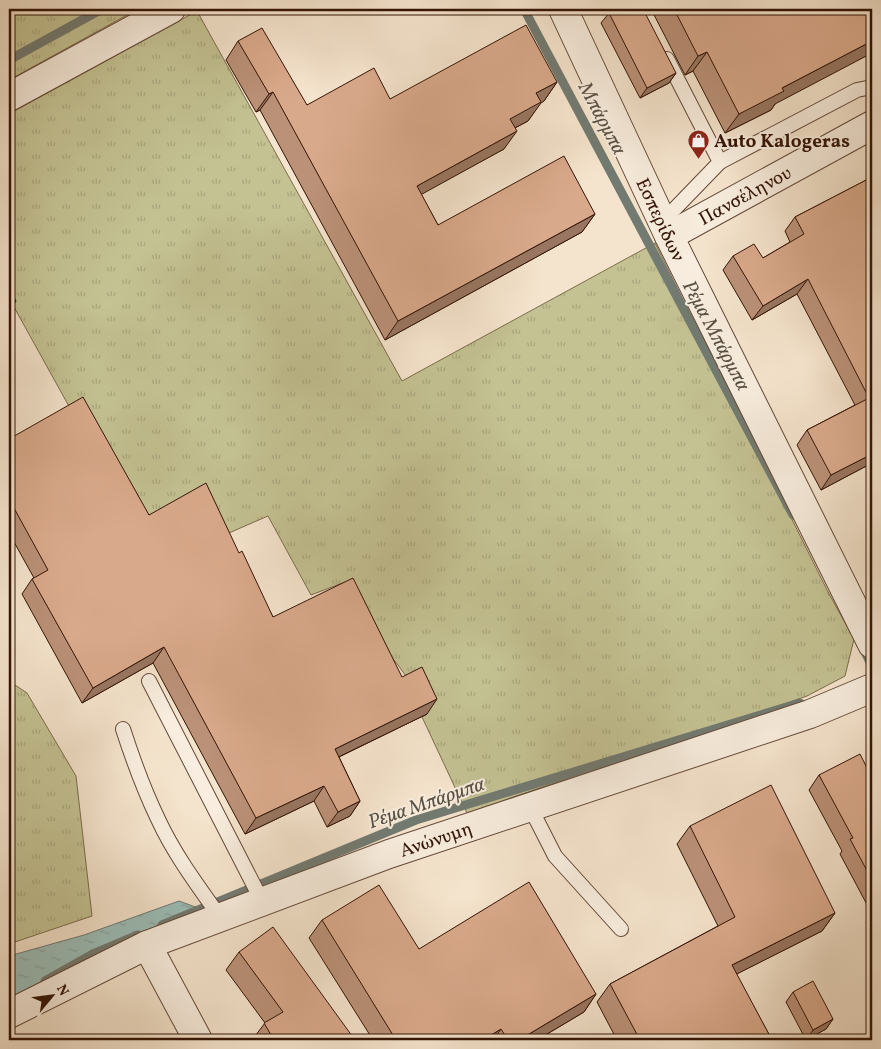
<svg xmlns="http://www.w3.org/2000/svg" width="881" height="1049" viewBox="0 0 881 1049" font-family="Vollkorn,serif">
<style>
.grass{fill:url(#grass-tufts);stroke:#7c6b4c}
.water{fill:url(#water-ripples);stroke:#727a71}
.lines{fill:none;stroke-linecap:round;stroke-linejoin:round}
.stream{stroke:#727a71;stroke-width:9}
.service-casing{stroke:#644838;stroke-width:16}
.minor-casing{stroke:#644838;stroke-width:30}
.tertiary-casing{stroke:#644838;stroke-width:30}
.service{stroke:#f8edde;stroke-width:14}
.minor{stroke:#f8edde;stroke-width:28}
.tertiary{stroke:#f8edde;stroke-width:28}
.wall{fill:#bb9178;stroke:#341406}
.shaded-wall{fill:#987661;stroke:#341406}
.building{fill:#d9a98b;stroke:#341406}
.labels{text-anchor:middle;stroke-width:4;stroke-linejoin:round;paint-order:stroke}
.poi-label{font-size:19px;font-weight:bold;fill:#341406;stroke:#f8edde;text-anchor:start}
.street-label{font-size:19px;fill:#341406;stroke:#f8edde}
.water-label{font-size:20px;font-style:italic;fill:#585045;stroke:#f8edde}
</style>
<defs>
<pattern id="grass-tufts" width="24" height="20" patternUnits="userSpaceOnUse" patternTransform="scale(1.25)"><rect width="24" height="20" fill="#c4c293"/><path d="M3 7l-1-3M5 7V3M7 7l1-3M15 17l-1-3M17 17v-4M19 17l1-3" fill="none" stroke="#a9a67d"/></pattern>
<pattern id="water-ripples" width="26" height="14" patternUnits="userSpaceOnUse" patternTransform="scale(1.25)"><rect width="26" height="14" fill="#9cbeb9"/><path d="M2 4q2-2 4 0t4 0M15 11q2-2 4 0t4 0" fill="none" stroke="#87a29e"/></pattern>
</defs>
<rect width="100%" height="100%" fill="#f5e4cd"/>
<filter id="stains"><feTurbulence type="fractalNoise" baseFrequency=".004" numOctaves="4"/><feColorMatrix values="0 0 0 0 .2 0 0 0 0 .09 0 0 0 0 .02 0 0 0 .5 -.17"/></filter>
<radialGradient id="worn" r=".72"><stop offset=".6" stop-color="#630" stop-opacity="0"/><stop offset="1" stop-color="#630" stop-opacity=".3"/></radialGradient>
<!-- grass -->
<g class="grass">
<path d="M 9,9 L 138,9 L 9,80 Z"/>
<path d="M 197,11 L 402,381 L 655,243 L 827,590 L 854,639 L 845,676 L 807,696 L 467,813 L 422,717 L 427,714 L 411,683 L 395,661 L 382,650 L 345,582 L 311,595 L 268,516 L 215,539 L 138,531 L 9,298 L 9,114 Z"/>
<path d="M 9,681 L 27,693 L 76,776 L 92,916 L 9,944 Z"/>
</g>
<!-- water -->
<path class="water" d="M 179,901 L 201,909 L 93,954 L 9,1002 L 9,956 L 84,935 Z"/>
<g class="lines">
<!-- stream -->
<g class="stream">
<path d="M 524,9 L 793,515"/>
<path d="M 9,60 L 102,9"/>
<path d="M 862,646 L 872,666"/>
<path d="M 162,925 L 416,820 L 800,703"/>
<path d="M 45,981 L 93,954 L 138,935"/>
</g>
<defs>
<g id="service">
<path d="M 720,162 L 857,90 L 872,87"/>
<path d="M 662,222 L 720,162 L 667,59"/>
<path d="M 149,681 L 262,901"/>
<path d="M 123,729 C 133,760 144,790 158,819 C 174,854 198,886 220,917"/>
<path d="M 530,807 L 555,856 L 621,929"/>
</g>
<g id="minor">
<path d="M 9,97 L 171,9"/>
<path id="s1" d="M 669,236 L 872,125"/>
<path d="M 147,945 L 198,1040"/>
<path id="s2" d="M 9,1014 L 147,945 L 389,854 L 810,714 L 872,688"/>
</g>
<g id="tertiary">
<path id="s3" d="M 563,9 L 668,234 L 872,644"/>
</g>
</defs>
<!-- service casing -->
<use href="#service" class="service-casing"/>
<!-- minor casing -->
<use href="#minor" class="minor-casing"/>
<!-- tertiary casing -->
<use href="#tertiary" class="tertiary-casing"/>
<!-- service -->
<use href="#service" class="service"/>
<!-- minor -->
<use href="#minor" class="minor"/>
<!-- tertiary -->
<use href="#tertiary" class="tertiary"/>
</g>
<!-- wall -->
<g class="wall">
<path d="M 651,9 L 872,9 L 775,104 L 771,110 L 725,133 L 693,71 L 685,75 Z"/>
<path d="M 609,13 L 676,73 L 669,83 L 640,98 L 601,23 Z"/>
<path d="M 238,41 L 307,105 L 390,99 L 557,82 L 544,101 L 541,102 L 528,121 L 515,128 L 504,149 L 421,194 L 438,225 L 595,214 L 582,232 L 385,340 L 260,110 L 256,112 L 226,60 Z"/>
<path d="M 872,177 L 872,463 L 821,490 L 797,445 L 807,430 L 855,405 L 797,294 L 752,320 L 723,270 L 733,256 L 763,258 L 790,242 L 785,231 L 795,217 Z"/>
<path d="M 9,439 L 149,515 L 239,553 L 273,617 L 402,677 L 427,714 L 339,757 L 360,801 L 350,816 L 327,827 L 314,801 L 245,834 L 153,663 L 82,703 L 22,594 L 32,579 L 34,578 L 9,533 Z"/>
<path d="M 872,509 L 872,520 L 869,514 Z"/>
<path d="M 870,774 L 868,777 L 872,785 L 872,935 L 866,922 L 872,914 L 840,854 L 842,851 L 809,790 L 819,775 Z"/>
<path d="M 690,826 L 835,913 L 822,931 L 736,974 L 772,1040 L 617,1040 L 597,1002 L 610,984 L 718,926 L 677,844 Z"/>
<path d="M 322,920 L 419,949 L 596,994 L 584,1012 L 537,1040 L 373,1040 L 309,938 Z"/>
<path d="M 239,952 L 355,1040 L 252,1040 L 265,1023 L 226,970 Z"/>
<path d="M 793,992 L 833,1019 L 826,1029 L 806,1040 L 786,1002 Z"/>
</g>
<!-- shaded-wall -->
<g class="shaded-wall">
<path d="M 872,41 L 872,53 L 775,104 L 771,110 L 725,133 L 739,114 L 782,88 Z"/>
<path d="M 707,52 L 693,71 L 685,75 L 698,56 Z"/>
<path d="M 676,73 L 669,83 L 640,98 L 647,88 Z"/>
<path d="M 557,82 L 544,101 L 541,103 L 528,121 L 497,137 L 510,119 L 536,93 Z"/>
<path d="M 273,92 L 260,110 L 256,112 L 269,94 Z"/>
<path d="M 517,131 L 504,149 L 404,204 L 417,186 Z"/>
<path d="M 595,214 L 582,232 L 385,340 L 398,321 Z"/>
<path d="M 808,279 L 797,294 L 752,320 L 763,306 Z"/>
<path d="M 16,301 L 13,306 L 9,308 L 9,305 Z"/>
<path d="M 872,454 L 872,463 L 821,490 L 831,475 Z"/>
<path d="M 164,647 L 153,663 L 82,703 L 93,688 Z"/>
<path d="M 437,699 L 427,714 L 324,764 L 335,749 Z"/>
<path d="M 324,786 L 314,801 L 245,834 L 256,818 Z"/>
<path d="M 360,801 L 350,816 L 327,827 L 338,812 Z"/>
<path d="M 835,913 L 822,931 L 719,983 L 732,965 Z"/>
<path d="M 596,994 L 584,1012 L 537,1040 L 519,1040 Z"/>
<path d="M 833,1019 L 826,1029 L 806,1040 L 813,1030 Z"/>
<path d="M 501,1029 L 493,1040 L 483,1040 Z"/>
</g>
<!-- building -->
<g class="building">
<path d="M 616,9 L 643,9 L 676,73 L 647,88 L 609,13 Z"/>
<path d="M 674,9 L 872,9 L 872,41 L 782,88 L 784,91 L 739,114 L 707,52 L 698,56 Z"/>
<path d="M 526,25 L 557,82 L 536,93 L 541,102 L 510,119 L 517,131 L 417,186 L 438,225 L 564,156 L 595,214 L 398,321 L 273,92 L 269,94 L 238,41 L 262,28 L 307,105 L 374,68 L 390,99 Z"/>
<path d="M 872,177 L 872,454 L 831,475 L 807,430 L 869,398 L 808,279 L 763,306 L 733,256 L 754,244 L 763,258 L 804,234 L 795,217 Z"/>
<path d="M 9,288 L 16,301 L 9,305 Z"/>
<path d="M 83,397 L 149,515 L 206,483 L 239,553 L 242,551 L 273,617 L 353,578 L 402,677 L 422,667 L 437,699 L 335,749 L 360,801 L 338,812 L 324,786 L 256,818 L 164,647 L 93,688 L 32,579 L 48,570 L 9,499 L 9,439 Z"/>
<path d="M 860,754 L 870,774 L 868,776 L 872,785 L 872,880 L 850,839 L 853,838 L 819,775 Z"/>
<path d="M 771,785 L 835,913 L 732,965 L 772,1040 L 640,1040 L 610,984 L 735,917 L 690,826 Z"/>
<path d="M 529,882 L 596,994 L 519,1040 L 508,1040 L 501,1029 L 483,1040 L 396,1040 L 322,920 L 379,885 L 419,949 Z"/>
<path d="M 273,927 L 355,1040 L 274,1040 L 264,1023 L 283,1012 L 239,952 Z"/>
<path d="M 813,981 L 833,1019 L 813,1030 L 793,992 Z"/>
</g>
<!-- icons -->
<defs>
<symbol id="shop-pin" viewBox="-11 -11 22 30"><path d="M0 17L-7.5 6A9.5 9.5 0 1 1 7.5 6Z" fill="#8f2418" stroke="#f8edde"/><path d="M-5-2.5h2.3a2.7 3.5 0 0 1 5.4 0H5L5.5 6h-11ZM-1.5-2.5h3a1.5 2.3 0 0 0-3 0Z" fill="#fff"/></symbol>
</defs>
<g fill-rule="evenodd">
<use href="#shop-pin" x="686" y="128" width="25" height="34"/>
</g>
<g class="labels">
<!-- poi labels -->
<g class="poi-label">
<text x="714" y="147">Auto Kalogeras</text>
</g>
<!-- street labels -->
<g class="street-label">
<text dy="7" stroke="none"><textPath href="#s1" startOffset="86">Πανσέληνου</textPath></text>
<text dy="7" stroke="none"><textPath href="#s3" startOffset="232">Εσπερίδων</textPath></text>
<text dy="7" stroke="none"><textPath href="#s2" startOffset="462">Ανώνυμη</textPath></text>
</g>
<!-- water labels -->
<g class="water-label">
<text transform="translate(603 118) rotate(62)" y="7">Μπάρμπα</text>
<text transform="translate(717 335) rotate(62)" y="7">Ρέμα Μπάρμπα</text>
<text transform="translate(426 802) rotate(-19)" y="7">Ρέμα Μπάρμπα</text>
</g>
</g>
<!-- margin -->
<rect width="881" height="1049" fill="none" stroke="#f5e4cd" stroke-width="30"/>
<rect x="10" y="10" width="861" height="1029" fill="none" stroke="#341406" stroke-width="2.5"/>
<rect x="15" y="15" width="851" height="1019" fill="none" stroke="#341406"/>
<!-- north arrow -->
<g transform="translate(52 996) rotate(61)" stroke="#f8edde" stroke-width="4" paint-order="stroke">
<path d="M0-4L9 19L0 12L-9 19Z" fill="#341406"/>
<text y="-8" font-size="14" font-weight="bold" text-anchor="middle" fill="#341406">N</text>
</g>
<rect width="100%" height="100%" filter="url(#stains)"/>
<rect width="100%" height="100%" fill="url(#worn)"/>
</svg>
